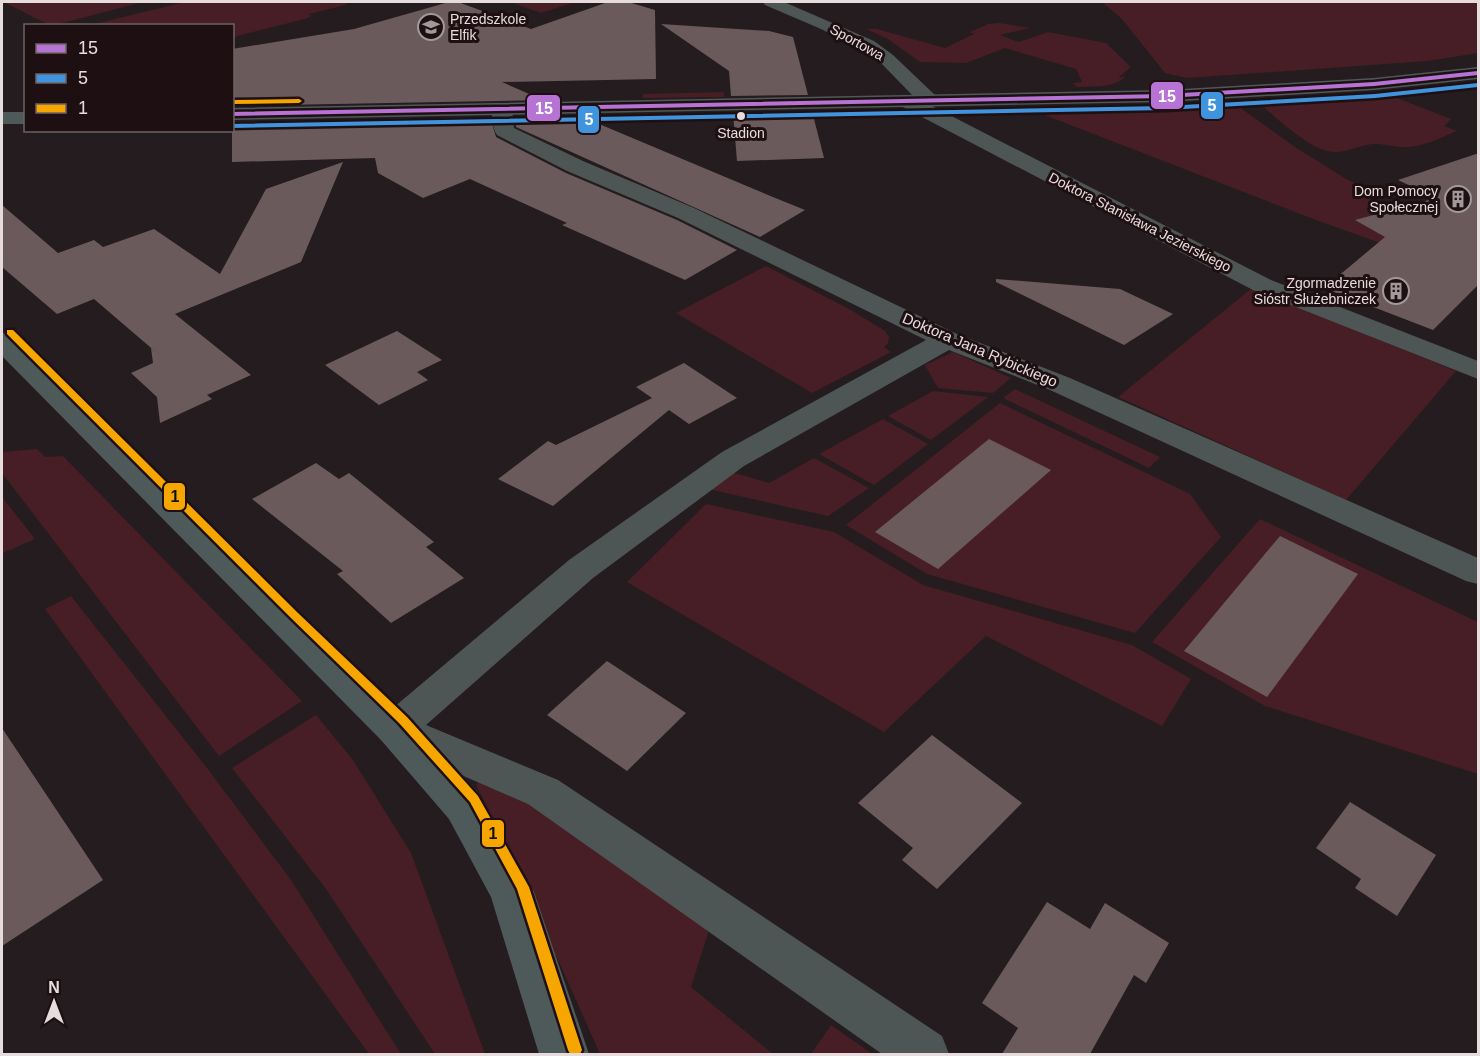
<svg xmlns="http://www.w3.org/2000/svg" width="1480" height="1056" viewBox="0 0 1480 1056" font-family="Arial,sans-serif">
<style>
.green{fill:#471e25}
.building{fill:#6b5a5c}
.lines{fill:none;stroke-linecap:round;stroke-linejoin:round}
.street{fill:#4d5655;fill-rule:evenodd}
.secondary{fill:#4e5a5a;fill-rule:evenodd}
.bus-1-casing{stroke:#1e1012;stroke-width:5}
.bus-2-casing{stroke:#1e1012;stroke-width:5}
.bus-3-casing{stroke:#1e1012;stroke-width:5}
.bus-1{fill:#b673d3;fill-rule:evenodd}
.bus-2{fill:#4094de;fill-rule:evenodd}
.bus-3{fill:#f7a600;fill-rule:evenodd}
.bus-dot{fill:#e7dcdd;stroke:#1e1012;stroke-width:2}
.labels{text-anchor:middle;stroke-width:6;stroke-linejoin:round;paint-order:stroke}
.far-poi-label{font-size:14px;fill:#e7dcdd;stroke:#1e1012;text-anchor:end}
.far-street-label{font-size:14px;fill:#e7dcdd;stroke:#1e1012}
.bus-label{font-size:14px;fill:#e7dcdd;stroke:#1e1012}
.street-label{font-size:15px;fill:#e7dcdd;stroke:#1e1012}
.line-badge{stroke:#1e1012;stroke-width:2}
.badge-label{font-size:16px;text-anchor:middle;font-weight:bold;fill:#fff}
.pale-badge-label{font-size:16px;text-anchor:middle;font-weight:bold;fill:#111}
</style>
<rect width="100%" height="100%" fill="#241c1e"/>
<!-- green -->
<g class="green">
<path d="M 4,2 L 143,2 L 51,26 Z"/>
<path d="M 185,2 L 350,2 L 342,6 L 309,14 L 312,16 L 305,19 L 233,37 L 232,26 L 90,25 Z"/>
<path d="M 510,2 L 575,2 L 541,13 Z"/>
<path d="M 1102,2 L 1478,2 L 1478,53 L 1428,61 L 1187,78 L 1165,73 L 1122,19 Z"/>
<path d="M 999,23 L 1030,28 L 1000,35 L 1019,42 L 1048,32 L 1106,43 L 1131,67 L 1118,78 L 1126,76 C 1113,89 1094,86 1077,87 L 1073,83 L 1082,82 L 1076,69 L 1005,48 L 966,63 L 920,62 L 888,39 L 866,29 L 877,29 L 945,48 L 974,34 L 970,32 L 988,24 Z"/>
<path d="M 724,92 L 724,97 L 643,98 L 643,94 Z"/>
<path d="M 1392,96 L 1451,119 L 1444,126 L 1457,131 C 1442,137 1425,146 1408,147 C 1398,148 1386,144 1376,144 C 1362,144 1349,152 1335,152 C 1312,152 1278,119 1261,105 Z"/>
<path d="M 1239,107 L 1298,149 L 1348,180 L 1372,191 L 1369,201 L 1478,256 L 1478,278 L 1316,220 L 1042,114 Z"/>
<path d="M 766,266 L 851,310 L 885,331 L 889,337 L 888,343 L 884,347 L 891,352 L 812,393 L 676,313 Z"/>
<path d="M 1252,288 L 1456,371 L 1346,500 L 1118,397 Z"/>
<path d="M 953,352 L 1011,378 L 993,393 L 938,388 L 925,365 Z"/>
<path d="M 1015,389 L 1160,457 L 1149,468 L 1003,398 Z"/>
<path d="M 933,391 L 988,397 L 931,440 L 888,416 Z"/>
<path d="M 1000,403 L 1190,494 L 1221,537 L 1135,633 L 927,574 L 846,525 Z"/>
<path d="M 883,419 L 928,444 L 874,485 L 819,454 Z"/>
<path d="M 37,449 L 45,457 L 63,456 L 302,701 L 219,756 L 2,473 L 2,452 Z"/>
<path d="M 814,458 L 869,488 L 828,516 L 708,489 L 731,472 L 769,483 Z"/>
<path d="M 2,497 L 35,539 L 3,553 L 2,549 Z"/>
<path d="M 706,504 L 834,532 L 923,585 L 1132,645 L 1191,679 L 1162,726 L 986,636 L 884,732 L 627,582 Z"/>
<path d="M 1260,519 L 1478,622 L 1478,774 L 1265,706 L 1152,642 Z"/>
<path d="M 71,596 L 207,768 L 291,880 L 401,1054 L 369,1054 L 45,609 Z"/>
<path d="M 316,715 L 353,760 L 411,853 L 485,1054 L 435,1054 L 326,889 L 232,768 Z"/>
<path d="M 479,781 L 535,804 L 704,922 L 708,933 L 691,987 L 773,1054 L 600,1054 L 506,843 L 476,785 Z"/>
<path d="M 831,1025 L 872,1054 L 877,1054 L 811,1054 Z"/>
</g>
<!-- building -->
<g class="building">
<path d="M 449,2 L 458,2 L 531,29 L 608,2 L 628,2 L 655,10 L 656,79 L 502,82 L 543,100 L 232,106 L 232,49 L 354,29 Z"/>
<path d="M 661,24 L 769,31 L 793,37 L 808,95 L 731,96 L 729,71 Z"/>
<path d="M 812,111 L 824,158 L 737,161 L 733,113 Z"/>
<path d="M 580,116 L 768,195 L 805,210 L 760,237 L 516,127 L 515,117 Z"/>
<path d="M 490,117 L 496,137 L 566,173 L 677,220 L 737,250 L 685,280 L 562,225 L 567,223 L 470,179 L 423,198 L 378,173 L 375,158 L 232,162 L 232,122 Z"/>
<path d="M 1479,153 L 1479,284 L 1433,330 L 1324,288 L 1385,237 L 1355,220 L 1436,198 L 1398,180 Z"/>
<path d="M 343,162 L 301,262 L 175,314 L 251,375 L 207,395 L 212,399 L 160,423 L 157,397 L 131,373 L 153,363 L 151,348 L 164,359 L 94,299 L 57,314 L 2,267 L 2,205 L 58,253 L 94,240 L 103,247 L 154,229 L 220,274 L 266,189 Z"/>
<path d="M 996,279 L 1120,289 L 1173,314 L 1124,345 L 996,282 Z"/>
<path d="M 397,331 L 442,360 L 417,372 L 428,380 L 379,405 L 325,365 Z"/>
<path d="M 684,363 L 737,398 L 689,424 L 669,410 L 553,506 L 498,479 L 548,441 L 556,445 L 652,398 L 636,387 Z"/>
<path d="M 989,439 L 1051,470 L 938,569 L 875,532 Z"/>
<path d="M 316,463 L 339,479 L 349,473 L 434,542 L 426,547 L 464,578 L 391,623 L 337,574 L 343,571 L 252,499 Z"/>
<path d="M 1280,536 L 1358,574 L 1267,697 L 1184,651 Z"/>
<path d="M 607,661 L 686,713 L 627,771 L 547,715 Z"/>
<path d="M 2,728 L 103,880 L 2,946 Z"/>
<path d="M 932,735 L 1022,803 L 937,889 L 902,860 L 913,848 L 858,803 Z"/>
<path d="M 1350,802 L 1436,855 L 1397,916 L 1355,888 L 1361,879 L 1316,848 Z"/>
<path d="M 1047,902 L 1090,929 L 1105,903 L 1169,943 L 1146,983 L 1134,975 L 1090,1054 L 1002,1054 L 1018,1028 L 982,1003 Z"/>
</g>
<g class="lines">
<!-- street -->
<g class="street">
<path d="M 763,2 L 784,2 L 874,41 L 893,55 L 937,97 L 940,101 L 937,105 L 932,106 L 1271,280 L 1478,361 L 1478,379 L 1253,290 L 901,106 L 898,102 L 901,98 L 908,96 L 915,98 L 880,62 L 861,49 L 821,29 L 765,5 Z"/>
<path d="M 502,103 L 509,105 L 512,109 L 514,128 L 583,161 L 694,208 L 957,334 L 1070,378 L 1478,558 L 1478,584 L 1466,581 L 1050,390 L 949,350 L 744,466 L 593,578 L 426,725 L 558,780 L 942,1036 L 949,1054 L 882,1054 L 528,804 L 381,740 L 375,729 L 381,718 L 569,560 L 722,452 L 926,340 L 678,218 L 567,171 L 497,135 C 492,128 490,112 495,105 Z"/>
</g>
<!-- secondary -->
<g class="secondary">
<path d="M 1478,67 L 1478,79 L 1374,90 L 1165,102 L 232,120 L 232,108 L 1165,90 L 1374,78 Z"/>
<rect x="2" y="112" width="24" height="12"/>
<path d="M 2,333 L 12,335 L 300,616 L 409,718 L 479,793 L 534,892 L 589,1054 L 539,1054 L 491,897 L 449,819 L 381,740 L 2,356 Z"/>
</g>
<defs>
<path id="bus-1" d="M 1478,71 L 1478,75 L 1374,86 L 1165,98 L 232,116 L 232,112 L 1165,94 L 1374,82 Z"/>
<path id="bus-2" d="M 1478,83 L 1478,87 L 1375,98 L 1165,110 L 232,128 L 232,124 L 1165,106 L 1375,94 Z"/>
<g id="bus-3">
<path d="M 232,100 L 299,99 L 302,101 L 299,103 L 232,104 Z"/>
<path d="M 7,330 L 13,330 L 298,613 L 407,717 L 478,796 L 529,887 L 582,1050 L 580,1054 L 570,1054 L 568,1050 L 517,889 L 470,802 L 399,723 L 292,619 L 7,334 Z"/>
</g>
</defs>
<!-- bus-1 casing -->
<use href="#bus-1" class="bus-1-casing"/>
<!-- bus-2 casing -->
<use href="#bus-2" class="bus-2-casing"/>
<!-- bus-3 casing -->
<use href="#bus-3" class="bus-3-casing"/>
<!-- bus-1 -->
<use href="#bus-1" class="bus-1"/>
<!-- bus-2 -->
<use href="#bus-2" class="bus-2"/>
<!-- bus-3 -->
<use href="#bus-3" class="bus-3"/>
</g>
<!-- icons -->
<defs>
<symbol id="school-ring" viewBox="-11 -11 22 22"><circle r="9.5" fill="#1e1012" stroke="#a3999a" stroke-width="1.5"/><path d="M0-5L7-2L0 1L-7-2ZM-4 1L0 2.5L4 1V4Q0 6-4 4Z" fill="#a3999a"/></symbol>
<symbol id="building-ring" viewBox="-11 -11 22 22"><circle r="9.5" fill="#1e1012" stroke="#a3999a" stroke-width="1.5"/><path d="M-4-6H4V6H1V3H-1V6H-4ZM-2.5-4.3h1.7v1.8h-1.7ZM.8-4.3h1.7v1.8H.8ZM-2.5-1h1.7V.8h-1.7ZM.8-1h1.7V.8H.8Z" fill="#a3999a"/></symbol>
</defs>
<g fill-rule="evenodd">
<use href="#school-ring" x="416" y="12" width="30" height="30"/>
<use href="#building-ring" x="1443" y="184" width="30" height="30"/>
<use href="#building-ring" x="1381" y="276" width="30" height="30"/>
</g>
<!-- markers -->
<circle class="bus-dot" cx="741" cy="116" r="5"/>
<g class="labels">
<!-- far-poi labels -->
<g class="far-poi-label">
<text x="450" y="24" text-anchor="start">Przedszkole<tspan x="450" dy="16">Elfik</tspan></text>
<text x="1438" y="196">Dom Pomocy<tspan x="1438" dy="16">Społecznej</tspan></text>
<text x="1376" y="288">Zgormadzenie<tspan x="1376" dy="16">Sióstr Służebniczek</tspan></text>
</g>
<!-- far-street labels -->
<g class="far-street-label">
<text transform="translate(857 42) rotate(29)" y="5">Sportowa</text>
<text transform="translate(1140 222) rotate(27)" y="5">Doktora Stanisława Jezierskiego</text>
</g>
<!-- bus labels -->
<g class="bus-label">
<text x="741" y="138">Stadion</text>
</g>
<!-- street labels -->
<g class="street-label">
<text transform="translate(980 350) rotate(23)" y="5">Doktora Jana Rybickiego</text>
</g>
</g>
<g class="line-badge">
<rect x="1150" y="81" width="34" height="29" rx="6" fill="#b673d3"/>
<rect x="1200" y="91" width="24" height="29" rx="6" fill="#4094de"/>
<rect x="526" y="94" width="35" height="28" rx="6" fill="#b673d3"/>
<rect x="577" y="105" width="23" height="29" rx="6" fill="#4094de"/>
<rect x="163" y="482" width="23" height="29" rx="6" fill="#f7a600"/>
<rect x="481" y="819" width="24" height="29" rx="6" fill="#f7a600"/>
</g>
<g class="badge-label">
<text x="1167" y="102">15</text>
<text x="1212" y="111">5</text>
<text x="544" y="114">15</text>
<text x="589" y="125">5</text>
</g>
<g class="pale-badge-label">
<text x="175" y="502">1</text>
<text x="493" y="839">1</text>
</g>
<!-- border -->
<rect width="1480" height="1056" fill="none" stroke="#e7dcdd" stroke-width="6"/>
<!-- legend -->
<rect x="24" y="24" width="210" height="108" fill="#1e1012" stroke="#6e6263" stroke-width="1.5"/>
<rect x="36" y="44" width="30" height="9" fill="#b673d3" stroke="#6e6263" stroke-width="1.5"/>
<text x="78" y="54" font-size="18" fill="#e7dcdd">15</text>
<rect x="36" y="74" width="30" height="9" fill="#4094de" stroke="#6e6263" stroke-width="1.5"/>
<text x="78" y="84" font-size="18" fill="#e7dcdd">5</text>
<rect x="36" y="104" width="30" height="9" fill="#f7a600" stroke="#6e6263" stroke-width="1.5"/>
<text x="78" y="114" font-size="18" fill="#e7dcdd">1</text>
<!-- north arrow -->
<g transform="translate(54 1002)" stroke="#1e1012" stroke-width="4.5" paint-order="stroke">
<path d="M0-4.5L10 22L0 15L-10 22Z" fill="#e7dcdd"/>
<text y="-9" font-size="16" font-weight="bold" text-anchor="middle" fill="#e7dcdd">N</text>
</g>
</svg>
